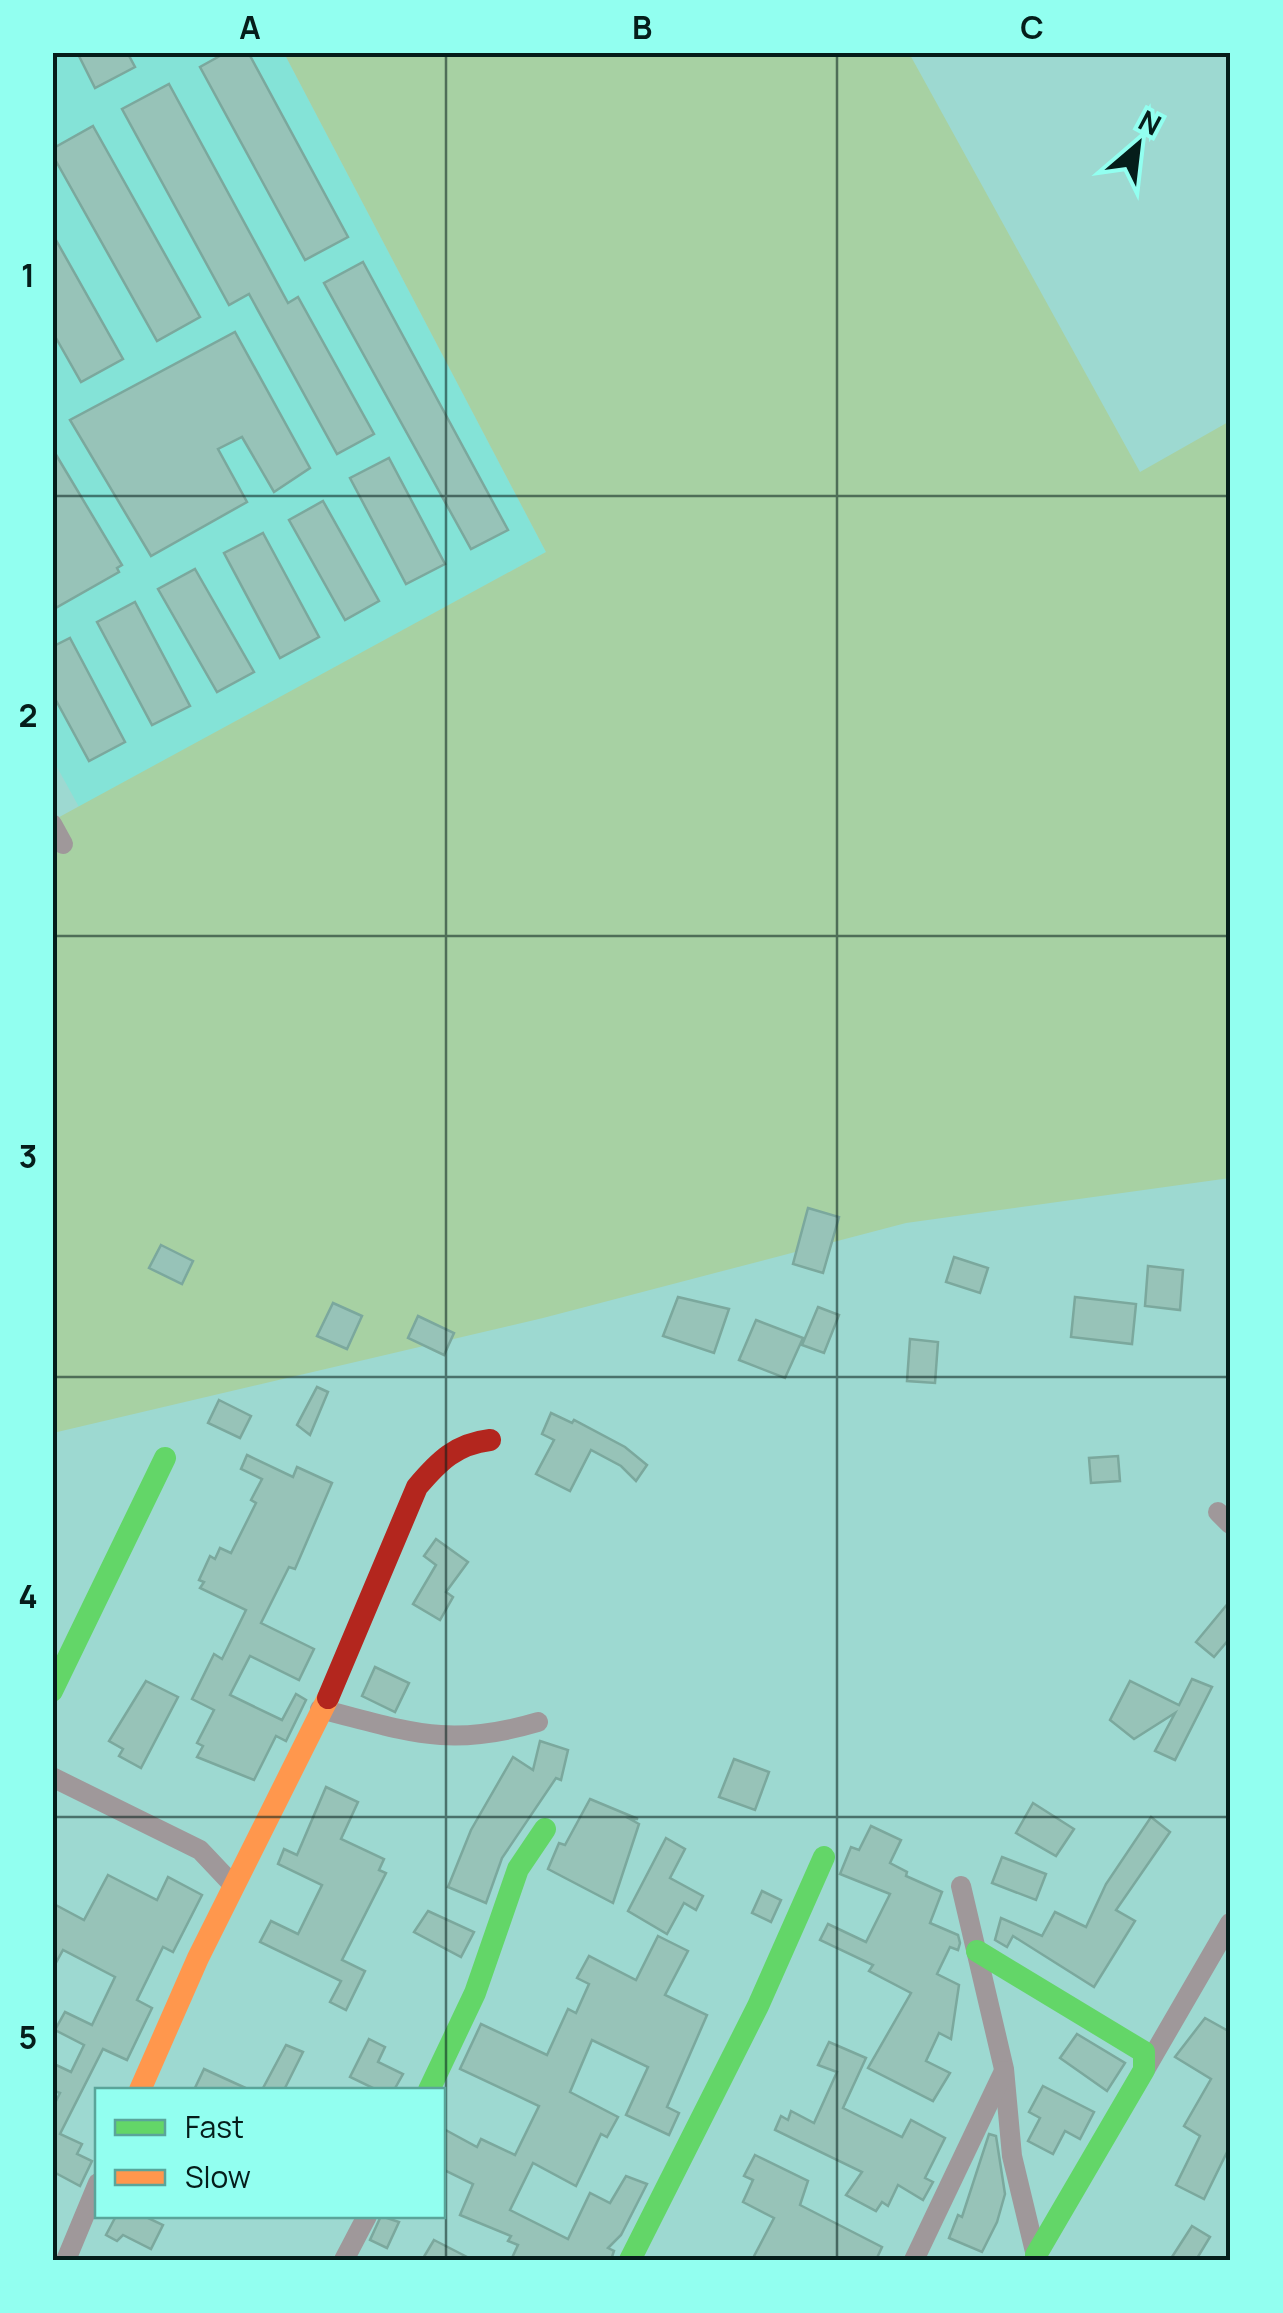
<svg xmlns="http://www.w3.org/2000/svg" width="1283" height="2313" viewBox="0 0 1283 2313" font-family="Manrope,sans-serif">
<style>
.built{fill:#84e3d7}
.green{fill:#a7d1a3}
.building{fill:#97c3b8;stroke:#7ba89d;stroke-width:2.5}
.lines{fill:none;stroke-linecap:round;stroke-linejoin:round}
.street{stroke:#9f989a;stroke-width:20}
.fast{stroke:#63d668;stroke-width:22}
.slow{stroke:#ff974d;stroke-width:22}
.jam{stroke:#b3261e;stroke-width:22}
.grid{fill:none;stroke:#051d1a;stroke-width:2.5;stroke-opacity:0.55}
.neatline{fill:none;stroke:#051d1a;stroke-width:4}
.grid-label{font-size:32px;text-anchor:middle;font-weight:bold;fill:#051d1a}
</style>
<rect width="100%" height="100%" fill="#9dd9d1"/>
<!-- built -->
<path class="built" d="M 52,53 L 284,53 L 546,552 L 79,807 L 52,758 Z"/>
<!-- green -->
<path class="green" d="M 284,53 L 909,53 L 1140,472 L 1230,421 L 1230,1178 L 906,1223 L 543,1318 L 53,1433 L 52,821 L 546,552 Z"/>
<!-- building -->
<g class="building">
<path d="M 77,52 L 127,52 L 135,67 L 95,88 Z"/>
<path d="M 227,52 L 248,52 L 348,237 L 305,260 L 200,67 Z"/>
<path d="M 169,84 L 288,303 L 298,297 L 374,434 L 337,454 L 249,294 L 229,305 L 122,109 Z"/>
<path d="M 93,126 L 200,317 L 157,341 L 52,154 L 52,149 Z"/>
<path d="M 52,233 L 123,359 L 81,382 L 52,331 Z"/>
<path d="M 363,262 L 508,530 L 471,549 L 324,283 Z"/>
<path d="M 235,332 L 310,468 L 274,492 L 242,437 L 218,449 L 247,502 L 151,556 L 70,420 Z"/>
<path d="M 52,448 L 122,565 L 117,568 L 119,572 L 52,610 Z"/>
<path d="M 389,458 L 445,564 L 406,584 L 350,478 Z"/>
<path d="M 323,501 L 379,601 L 345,620 L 289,520 Z"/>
<path d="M 263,533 L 319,637 L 280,658 L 224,553 Z"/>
<path d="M 195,569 L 254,672 L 217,692 L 158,589 Z"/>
<path d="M 135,602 L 190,706 L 152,725 L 97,622 Z"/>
<path d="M 70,638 L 125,742 L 89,761 L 52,693 L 52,647 Z"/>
<path d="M 808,1208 L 839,1217 L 823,1273 L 793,1264 Z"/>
<path d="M 161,1245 L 193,1261 L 182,1284 L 149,1268 Z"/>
<path d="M 954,1257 L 988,1268 L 980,1293 L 946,1282 Z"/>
<path d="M 1148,1266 L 1183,1270 L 1180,1310 L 1145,1306 Z"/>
<path d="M 678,1297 L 729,1309 L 714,1353 L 663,1336 Z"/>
<path d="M 1075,1297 L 1136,1304 L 1132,1344 L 1071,1337 Z"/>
<path d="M 333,1303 L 362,1316 L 347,1349 L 317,1336 Z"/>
<path d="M 818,1307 L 839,1315 L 824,1353 L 802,1345 Z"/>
<path d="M 418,1316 L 454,1333 L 444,1355 L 408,1338 Z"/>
<path d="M 756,1320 L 803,1338 L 785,1378 L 739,1360 Z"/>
<path d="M 910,1339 L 938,1342 L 935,1383 L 907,1381 Z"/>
<path d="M 317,1387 L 328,1392 L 310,1435 L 297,1425 Z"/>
<path d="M 219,1400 L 251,1416 L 240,1438 L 208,1423 Z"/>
<path d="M 551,1413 L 572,1423 L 574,1420 L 625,1447 L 647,1465 L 636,1481 L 621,1466 L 591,1450 L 570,1491 L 536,1474 L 554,1440 L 542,1434 Z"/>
<path d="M 247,1455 L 293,1477 L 297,1467 L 332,1483 L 295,1569 L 289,1567 L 261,1623 L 314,1649 L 299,1680 L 250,1656 L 230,1695 L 282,1720 L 296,1694 L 306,1700 L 286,1741 L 276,1736 L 254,1780 L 197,1757 L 203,1746 L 197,1743 L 214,1710 L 192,1699 L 214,1654 L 222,1659 L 246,1610 L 200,1588 L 204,1582 L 199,1580 L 210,1556 L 215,1559 L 220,1548 L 231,1553 L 256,1503 L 251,1500 L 262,1479 L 241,1469 Z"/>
<path d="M 1118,1456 L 1120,1481 L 1091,1483 L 1089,1458 Z"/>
<path d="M 436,1539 L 468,1562 L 446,1592 L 453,1597 L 440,1620 L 413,1604 L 436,1565 L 424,1556 Z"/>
<path d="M 1230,1601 L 1230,1638 L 1214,1657 L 1196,1642 Z"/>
<path d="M 375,1667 L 409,1683 L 395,1712 L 362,1696 Z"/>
<path d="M 1192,1679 L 1212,1687 L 1175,1760 L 1155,1751 L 1175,1713 L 1134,1739 L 1110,1720 L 1130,1681 L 1179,1705 Z"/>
<path d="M 146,1681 L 178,1697 L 141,1768 L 119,1756 L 123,1749 L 109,1741 Z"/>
<path d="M 540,1741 L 568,1750 L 561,1780 L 556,1778 L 502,1858 L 486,1903 L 448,1887 L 471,1830 L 513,1757 L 533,1770 Z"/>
<path d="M 734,1759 L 769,1772 L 755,1810 L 719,1797 Z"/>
<path d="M 326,1787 L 358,1802 L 341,1839 L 384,1859 L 379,1870 L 386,1873 L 342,1960 L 365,1971 L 346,2010 L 330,2002 L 341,1981 L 260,1942 L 271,1921 L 298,1934 L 322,1885 L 278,1864 L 284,1849 L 297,1855 Z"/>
<path d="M 590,1799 L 638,1819 L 630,1819 L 639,1824 L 613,1903 L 548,1869 L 559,1843 L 565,1845 Z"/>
<path d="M 1033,1803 L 1074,1829 L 1056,1856 L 1016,1833 Z"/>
<path d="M 1151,1817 L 1170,1832 L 1116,1910 L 1135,1921 L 1094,1987 L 1013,1936 L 1007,1947 L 995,1940 L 1001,1918 L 1042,1936 L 1055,1912 L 1086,1927 L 1106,1884 Z"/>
<path d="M 871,1826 L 901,1840 L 890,1863 L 907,1872 L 906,1876 L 942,1892 L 930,1923 L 958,1935 L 960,1943 L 958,1950 L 950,1947 L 937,1974 L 959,1985 L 951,2039 L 939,2033 L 926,2061 L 950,2073 L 933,2101 L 868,2068 L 911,1993 L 869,1971 L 873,1965 L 820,1940 L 828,1924 L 866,1942 L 890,1894 L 840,1874 L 851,1847 L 859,1850 Z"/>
<path d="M 666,1838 L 685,1849 L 670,1878 L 703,1896 L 696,1910 L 684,1903 L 667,1934 L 628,1911 Z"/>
<path d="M 1002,1857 L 1046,1874 L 1036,1900 L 992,1883 Z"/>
<path d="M 108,1875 L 157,1900 L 168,1877 L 202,1895 L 173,1952 L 163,1947 L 137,2000 L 152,2008 L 127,2060 L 103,2049 L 60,2134 L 82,2144 L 77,2154 L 92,2161 L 80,2186 L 52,2171 L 52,2109 L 60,2093 L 52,2090 L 52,2063 L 71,2072 L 84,2045 L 55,2030 L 65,2012 L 92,2025 L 115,1977 L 63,1950 L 52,1970 L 52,1903 L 84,1920 Z"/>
<path d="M 762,1891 L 781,1900 L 771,1922 L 752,1913 Z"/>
<path d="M 428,1911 L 474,1932 L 461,1957 L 414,1932 Z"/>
<path d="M 658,1936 L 688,1951 L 665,1995 L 707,2015 L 667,2107 L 679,2113 L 669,2135 L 626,2115 L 648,2067 L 592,2040 L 570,2092 L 618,2117 L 607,2137 L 601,2134 L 576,2186 L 533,2163 L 510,2210 L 568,2239 L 590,2193 L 610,2203 L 626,2176 L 647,2184 L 621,2235 L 608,2248 L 614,2251 L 611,2260 L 511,2260 L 518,2245 L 508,2241 L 511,2236 L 460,2215 L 473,2184 L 442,2169 L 442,2128 L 477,2147 L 481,2139 L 515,2155 L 539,2106 L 460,2069 L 481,2024 L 547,2055 L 568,2009 L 576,2013 L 589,1984 L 577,1978 L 589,1956 L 636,1980 Z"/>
<path d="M 1205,2018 L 1230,2032 L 1230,2146 L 1204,2199 L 1176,2185 L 1200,2136 L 1184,2126 L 1211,2079 L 1175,2057 Z"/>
<path d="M 1077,2034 L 1125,2063 L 1107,2091 L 1060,2058 Z"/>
<path d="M 369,2039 L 385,2047 L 378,2062 L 403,2074 L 394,2090 L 377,2090 L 350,2077 Z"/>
<path d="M 829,2042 L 866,2058 L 843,2108 L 902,2137 L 911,2120 L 945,2138 L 925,2178 L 933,2182 L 923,2200 L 898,2185 L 888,2206 L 882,2202 L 876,2211 L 846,2195 L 862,2172 L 775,2130 L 781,2116 L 788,2120 L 791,2111 L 814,2123 L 837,2072 L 818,2065 Z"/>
<path d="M 286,2045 L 303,2052 L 284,2090 L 262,2090 Z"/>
<path d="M 204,2069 L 250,2090 L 194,2090 Z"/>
<path d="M 1043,2086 L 1094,2112 L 1080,2139 L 1065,2131 L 1053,2154 L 1028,2141 L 1040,2118 L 1029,2112 Z"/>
<path d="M 989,2134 L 996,2136 L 1005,2194 L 997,2222 L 982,2252 L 949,2238 L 958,2215 L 962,2217 Z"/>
<path d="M 755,2155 L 808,2181 L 800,2205 L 882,2247 L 876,2260 L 752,2260 L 774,2218 L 743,2202 L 753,2180 L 744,2176 Z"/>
<path d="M 116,2216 L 144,2216 L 163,2225 L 151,2249 L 123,2235 L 117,2241 L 106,2235 Z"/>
<path d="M 381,2216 L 399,2222 L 387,2248 L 370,2240 Z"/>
<path d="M 1192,2226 L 1210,2237 L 1196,2260 L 1170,2260 Z"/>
<path d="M 434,2240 L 473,2260 L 422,2260 Z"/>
</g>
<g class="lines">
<!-- street -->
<g class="street">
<path d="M 52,824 L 63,844"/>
<path d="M 1218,1512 L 1230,1524"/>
<path d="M 320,1709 C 408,1731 447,1749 538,1722"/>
<path d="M 52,1777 L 200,1850 L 234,1886"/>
<path d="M 961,1886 L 1004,2069 L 1012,2156 L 1037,2260"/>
<path d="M 1146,2068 L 1230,1923"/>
<path d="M 66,2260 L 98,2183"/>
<path d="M 344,2260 L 367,2216"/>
<path d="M 914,2260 L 1004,2071"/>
</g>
<!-- fast -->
<g class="fast">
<path d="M 52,1691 L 165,1458"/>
<path d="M 977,1951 L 1144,2052 L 1144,2070 L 1036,2255"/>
<path d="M 429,2090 L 475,1993 L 518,1869 L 545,1829"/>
<path d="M 630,2260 L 758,2006 L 824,1857"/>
</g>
<!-- slow -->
<path class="slow" d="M 140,2090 L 198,1958 L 328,1698"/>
<!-- jam -->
<path class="jam" d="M 328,1698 L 417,1487 C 439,1461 456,1444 490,1440"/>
</g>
<!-- grid -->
<path class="grid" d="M 446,52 L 446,2260M 837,52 L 837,2260M 52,496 L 1230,496M 52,936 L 1230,936M 52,1377 L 1230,1377M 52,1817 L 1230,1817"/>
<!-- border -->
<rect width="1283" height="2313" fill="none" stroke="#92fff0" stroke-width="110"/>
<!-- legend -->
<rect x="95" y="2088" width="350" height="130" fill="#92fff0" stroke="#5aa59a" stroke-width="2.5"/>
<rect x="115" y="2120" width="50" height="15" fill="#63d668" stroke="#5aa59a" stroke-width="2.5"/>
<text x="185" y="2138" font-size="30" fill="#051d1a">Fast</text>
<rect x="115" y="2170" width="50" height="15" fill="#ff974d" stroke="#5aa59a" stroke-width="2.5"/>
<text x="185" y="2188" font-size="30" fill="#051d1a">Slow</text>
<!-- north arrow -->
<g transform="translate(1138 145) rotate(28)" stroke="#92fff0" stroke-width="8" paint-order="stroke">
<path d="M0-8L18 38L0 25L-18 38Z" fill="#051d1a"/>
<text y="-15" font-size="28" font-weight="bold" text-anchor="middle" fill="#051d1a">N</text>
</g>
<rect x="55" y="55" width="1173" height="2203" class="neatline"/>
<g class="grid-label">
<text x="250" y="39">A</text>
<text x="642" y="39">B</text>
<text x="1032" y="39">C</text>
<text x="28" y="287">1</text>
<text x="28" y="727">2</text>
<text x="28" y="1168">3</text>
<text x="28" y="1608">4</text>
<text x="28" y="2049">5</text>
</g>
</svg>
